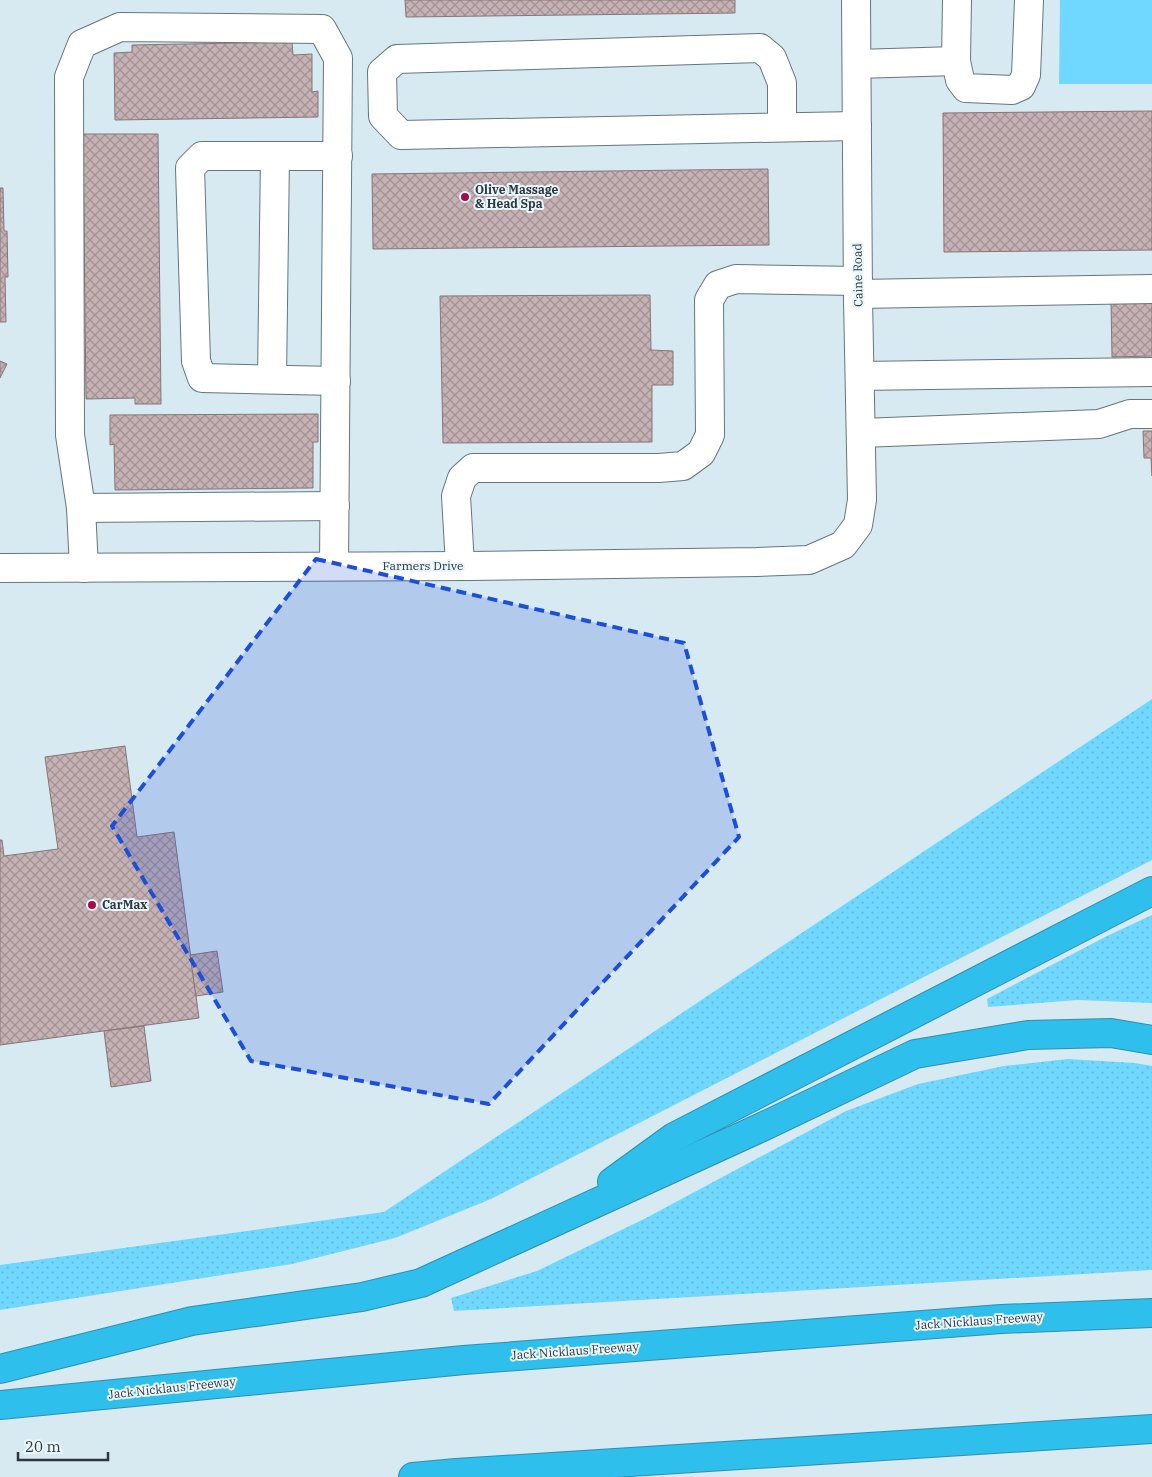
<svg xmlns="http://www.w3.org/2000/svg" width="1152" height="1477" viewBox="0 0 1152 1477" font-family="'IBM Plex Serif',serif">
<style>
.grass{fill:url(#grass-dots)}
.garden{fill:#70d8fe}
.building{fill:url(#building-cross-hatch);stroke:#877477}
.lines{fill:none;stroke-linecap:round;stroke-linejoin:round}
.minor-casing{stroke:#65767d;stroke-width:30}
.highway-casing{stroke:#2f8fae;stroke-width:30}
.minor{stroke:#fff;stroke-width:28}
.highway{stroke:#2ebfec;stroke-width:28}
.marked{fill:#1d4ed8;fill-opacity:0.2;stroke:#1d4ed8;stroke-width:4;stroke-dasharray:10 6;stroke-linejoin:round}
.poi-dot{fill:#a50e46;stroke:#e7f7fd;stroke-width:2}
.labels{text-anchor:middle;stroke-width:4;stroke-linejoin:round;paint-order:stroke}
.poi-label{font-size:12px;font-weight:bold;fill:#30373b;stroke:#e7f7fd;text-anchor:start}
.street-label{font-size:12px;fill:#30373b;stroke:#e7f7fd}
</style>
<defs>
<pattern id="grass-dots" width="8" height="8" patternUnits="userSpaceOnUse" patternTransform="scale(1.25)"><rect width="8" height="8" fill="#70d8fe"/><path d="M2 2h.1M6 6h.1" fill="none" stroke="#61badb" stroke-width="1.8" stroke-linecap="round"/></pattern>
<pattern id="building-cross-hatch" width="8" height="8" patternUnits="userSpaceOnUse" patternTransform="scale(1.25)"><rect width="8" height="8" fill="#c6b2b5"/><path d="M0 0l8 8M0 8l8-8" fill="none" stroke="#a19294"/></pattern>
</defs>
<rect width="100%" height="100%" fill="#d7eaf2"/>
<!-- grass -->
<g class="grass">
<path d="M 1152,699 L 1152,860 L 491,1199 L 395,1238 L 292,1264 L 0,1310 L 0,1265 L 384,1212 Z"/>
<path d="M 1152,915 L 1152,1003 L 1078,1000 L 988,1007 L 987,999 L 1107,936 Z"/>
<path d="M 1068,1059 L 1135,1063 L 1152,1066 L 1152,1270 L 454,1311 L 451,1298 L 537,1271 L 646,1218 L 846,1111 L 918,1084 L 1004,1066 Z"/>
</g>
<!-- garden -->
<path class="garden" d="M 1060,0 L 1152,0 L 1152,84 L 1059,84 Z"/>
<!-- building -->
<g class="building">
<path d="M 405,0 L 735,0 L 735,13 L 406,17 Z"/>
<path d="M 292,42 L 293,55 L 312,54 L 312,92 L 318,91 L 318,117 L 115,120 L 114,53 L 132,52 L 132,45 Z"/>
<path d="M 1152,111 L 1152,250 L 944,252 L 943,113 Z"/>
<path d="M 83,134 L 158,134 L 161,404 L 135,404 L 135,398 L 86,399 Z"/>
<path d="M 768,169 L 769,245 L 373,249 L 372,174 Z"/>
<path d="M 0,188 L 3,188 L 4,231 L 7,231 L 8,277 L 5,277 L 6,322 L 0,322 Z"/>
<path d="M 650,295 L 651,350 L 673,351 L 673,385 L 652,385 L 652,442 L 443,443 L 440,296 Z"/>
<path d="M 1111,302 L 1152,302 L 1152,356 L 1112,357 Z"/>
<path d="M 0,361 L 7,364 L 0,378 Z"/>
<path d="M 318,414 L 318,442 L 313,442 L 313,488 L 115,490 L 114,444 L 110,445 L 110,415 Z"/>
<path d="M 1143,431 L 1152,431 L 1152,476 L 1151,458 L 1144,458 Z"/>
<path d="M 125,746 L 137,837 L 174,832 L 199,1018 L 0,1045 L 0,840 L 2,840 L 4,856 L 58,849 L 45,757 Z"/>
<path d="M 217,951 L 223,992 L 196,996 L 190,955 Z"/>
<path d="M 144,1026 L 151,1081 L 111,1087 L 104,1031 Z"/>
</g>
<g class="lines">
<defs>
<g id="minor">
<path d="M 956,61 L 960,80 L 966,88 L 1012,90 L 1021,86 L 1026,75 L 1029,0"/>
<path d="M 857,64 L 956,61 L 957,0"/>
<path d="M 782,127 L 782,83 L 772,58 L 760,48 L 397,59 L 382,72 L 383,116 L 401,135 L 857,126"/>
<path d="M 858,294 L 1152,289"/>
<path d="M 860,376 L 1152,372"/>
<path d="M 272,379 L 275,156"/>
<path d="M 336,381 L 202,378 L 196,361 L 190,168 L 202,156 L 338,156"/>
<path d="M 861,433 L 1099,424 L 1130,414 L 1152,414"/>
<path d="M 81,508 L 335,506"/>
<path d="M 460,565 L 456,496 L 462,478 L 473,468 L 659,468 L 683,466 L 701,453 L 710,435 L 709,300 L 718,285 L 736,279 L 858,281"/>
<path d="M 0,568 L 468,566 L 757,562 L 809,560 L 843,545 L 858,525 L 862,500 L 858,299 L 856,0"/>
<path d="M 84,568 L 81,508 L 70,435 L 69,77 L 82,44 L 120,27 L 322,29 L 338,58 L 334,566"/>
</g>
<g id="highway">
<path d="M 612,1182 L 674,1137 L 1152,891"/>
<path d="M 0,1369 L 192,1321 L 362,1297 L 421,1283 L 760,1128 L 915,1054 L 1028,1035 L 1111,1033 L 1152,1040"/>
<path d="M 0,1405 L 464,1360 L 1001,1319 L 1152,1313"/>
<path d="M 413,1477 L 456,1473 L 1152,1429"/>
</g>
</defs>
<!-- minor casing -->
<use href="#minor" class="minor-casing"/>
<!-- highway casing -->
<use href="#highway" class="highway-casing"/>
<!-- minor -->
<use href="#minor" class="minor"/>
<!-- highway -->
<use href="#highway" class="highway"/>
</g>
<!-- marked area -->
<path class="marked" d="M 316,559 L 684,643 L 739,837 L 489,1104 L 251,1061 L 112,826 Z"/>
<!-- markers -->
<g class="poi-dot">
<circle cx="465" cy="197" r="5"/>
<circle cx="92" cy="905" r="5"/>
</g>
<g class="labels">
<!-- poi labels -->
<g class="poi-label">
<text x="475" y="194">Olive Massage<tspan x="475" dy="14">&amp; Head Spa</tspan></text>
<text x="102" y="909">CarMax</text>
</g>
<!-- street labels -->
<g class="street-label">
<text transform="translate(858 275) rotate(-91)" y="4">Caine Road</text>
<text x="423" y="570">Farmers Drive</text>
<text transform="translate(979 1321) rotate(-4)" y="4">Jack Nicklaus Freeway</text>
<text transform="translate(575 1351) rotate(-4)" y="4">Jack Nicklaus Freeway</text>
<text transform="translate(172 1388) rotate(-6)" y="4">Jack Nicklaus Freeway</text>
</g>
</g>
<!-- scale -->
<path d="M18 1452v8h90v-8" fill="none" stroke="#30373b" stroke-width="2.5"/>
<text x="25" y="1452" font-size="15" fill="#30373b" stroke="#e7f7fd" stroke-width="4" paint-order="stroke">20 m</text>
</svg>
